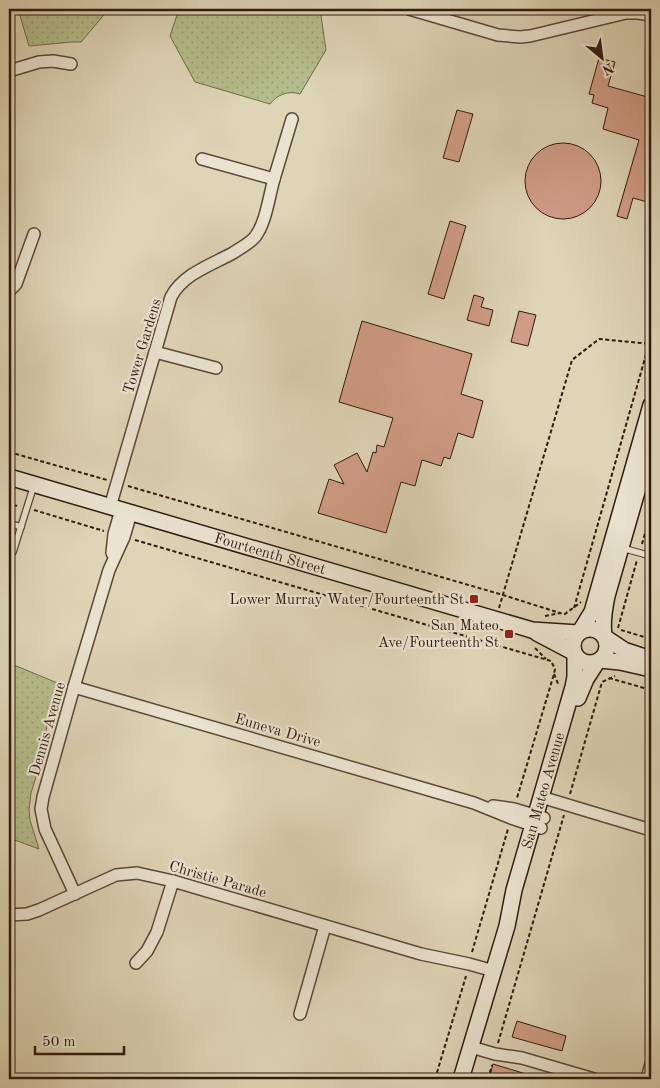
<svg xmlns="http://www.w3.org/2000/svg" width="660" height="1088" viewBox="0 0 660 1088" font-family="'Old Standard TT',serif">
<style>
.grass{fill:url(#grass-dots);stroke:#736b4d}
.building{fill:#d09c86;stroke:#311a0f}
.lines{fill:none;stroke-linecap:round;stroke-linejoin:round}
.lane-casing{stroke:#5c4839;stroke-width:8}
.street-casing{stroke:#5c4839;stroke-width:14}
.secondary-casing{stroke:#311a0f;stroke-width:18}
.path{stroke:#311a0f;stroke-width:2;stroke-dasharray:4 2.5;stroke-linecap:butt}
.lane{stroke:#eae3d0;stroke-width:5.5}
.street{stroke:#eae3d0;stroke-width:11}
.secondary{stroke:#eae3d0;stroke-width:15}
.poi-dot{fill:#8f2418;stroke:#eae3d0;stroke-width:2}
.labels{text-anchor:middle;stroke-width:4.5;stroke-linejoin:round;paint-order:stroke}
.street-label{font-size:15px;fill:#311a0f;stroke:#eae3d0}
.poi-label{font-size:15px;fill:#311a0f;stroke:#eae3d0;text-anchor:end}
</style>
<defs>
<pattern id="grass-dots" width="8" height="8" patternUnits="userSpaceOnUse" patternTransform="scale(1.25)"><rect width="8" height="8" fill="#b5bc8b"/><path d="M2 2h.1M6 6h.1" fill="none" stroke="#9ca177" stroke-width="1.8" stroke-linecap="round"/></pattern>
</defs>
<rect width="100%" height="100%" fill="#ded4b6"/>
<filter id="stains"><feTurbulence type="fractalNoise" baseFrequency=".004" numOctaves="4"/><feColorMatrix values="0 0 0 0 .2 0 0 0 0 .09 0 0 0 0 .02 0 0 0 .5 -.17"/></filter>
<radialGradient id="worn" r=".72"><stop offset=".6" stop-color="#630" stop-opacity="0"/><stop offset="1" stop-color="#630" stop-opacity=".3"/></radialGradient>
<!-- grass -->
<g class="grass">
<path d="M 18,9 L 109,9 L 81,42 L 72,42 L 29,46 Z"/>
<path d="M 179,9 L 320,9 L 326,50 L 300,94 C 288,90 277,95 270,104 L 195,82 L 170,36 Z"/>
<path d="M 9,663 L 60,684 L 47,726 L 40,764 L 31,793 L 29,810 L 30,820 L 39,849 L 9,838 Z"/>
</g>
<!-- building -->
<g class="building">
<path d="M 599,58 L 615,62 L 608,86 L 651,98 L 651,127 L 647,141 L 651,141 L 651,203 L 633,198 L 627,219 L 617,216 L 639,140 L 603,129 L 608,108 L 592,103 L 594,95 L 589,94 Z"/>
<path d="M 457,110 L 473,114 L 459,162 L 443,158 Z"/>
<circle cx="563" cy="181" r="38"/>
<path d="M 450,221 L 466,226 L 444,299 L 428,294 Z"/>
<path d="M 474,295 L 484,298 L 481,307 L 493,310 L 489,326 L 467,320 Z"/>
<path d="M 519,311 L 536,315 L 528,346 L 511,342 Z"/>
<path d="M 362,321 L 472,354 L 461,394 L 483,401 L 473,438 L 458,433 L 450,459 L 444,457 L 441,466 L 422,460 L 415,486 L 401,482 L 386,533 L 318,513 L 329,479 L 344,484 L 334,465 L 357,453 L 367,472 L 373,452 L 376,453 L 377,445 L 384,447 L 393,418 L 339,402 Z"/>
<path d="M 517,1021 L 566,1036 L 562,1051 L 512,1037 Z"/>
<path d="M 493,1064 L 536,1077 L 536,1079 L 489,1079 Z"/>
</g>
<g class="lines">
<defs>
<g id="lane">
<path d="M 9,523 L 21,527"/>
<path d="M 622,548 L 651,556"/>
<path d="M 13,552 L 34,485"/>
</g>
<g id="street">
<path d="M 409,9 L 498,35 L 520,37 L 530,36 L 626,13 L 638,13 L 651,15"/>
<path d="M 9,71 L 39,62 L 53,61 L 71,64"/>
<path d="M 202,159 L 274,179"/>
<path d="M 9,291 L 16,284 L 34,234"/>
<path d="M 155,352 L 216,368"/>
<path d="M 110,507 L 171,297 C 183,274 211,265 233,253 C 240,248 249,244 255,237 C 266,223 269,196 274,179 C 280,159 286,139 292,119"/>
<path d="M 112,553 L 114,534 L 121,510"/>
<path d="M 74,687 L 474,803 L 511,818 L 541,828"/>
<path d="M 541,797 L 651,830"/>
<path d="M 493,806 L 514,809 L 544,818"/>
<path d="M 75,894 L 45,829 L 41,809 L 43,797 L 74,687 L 109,570 L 124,537 L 131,513"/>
<path d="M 9,915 L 27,914 L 39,910 L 116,875 L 137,873 L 173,881 L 421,954 L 469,964 L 494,971"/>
<path d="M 136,963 L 147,951 L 157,932 L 173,881"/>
<path d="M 300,1014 L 325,926"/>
<path d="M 471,1047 L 495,1054 L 522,1058 L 594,1079"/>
<path d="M 647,1079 L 651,1064"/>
</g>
<g id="secondary">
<path id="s1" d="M 9,477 L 532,630 L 578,633"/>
<circle cx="590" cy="646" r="17"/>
<path d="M 581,630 L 592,612 L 651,405"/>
<path d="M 537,633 L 573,652"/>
<path d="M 604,636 C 602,622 604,610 607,596 L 651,443"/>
<path d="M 606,638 L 624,650 L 651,659"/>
<path d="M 600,660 L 620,662 L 651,669"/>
<path d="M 578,698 L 586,679 L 597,662"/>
<path id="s2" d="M 461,1079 L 507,926 L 514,890 L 573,687 L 575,677 L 575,655"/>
</g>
</defs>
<!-- lane casing -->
<use href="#lane" class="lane-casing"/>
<!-- street casing -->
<use href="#street" class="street-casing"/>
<!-- secondary casing -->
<use href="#secondary" class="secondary-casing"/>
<!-- path -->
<g class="path">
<path d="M 9,452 L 107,480"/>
<path d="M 128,486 L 503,595 L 560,613"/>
<path d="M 9,503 L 17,506"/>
<path d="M 34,510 L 104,531"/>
<path d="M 135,540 L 551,661 L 555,669 L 554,674 L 517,798"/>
<path d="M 642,544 L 651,512"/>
<path d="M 499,608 L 572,360 L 599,339 L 651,344"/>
<path d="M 574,608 L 651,337"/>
<path d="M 545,616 L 560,613 L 565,614 L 581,602"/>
<path d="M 618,628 L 637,560"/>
<path d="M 621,630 L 651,639"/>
<path d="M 535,648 L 546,659"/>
<path d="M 554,674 L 559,686"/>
<path d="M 609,678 L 651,690"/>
<path d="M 570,794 L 602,682 L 615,676"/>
<path d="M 472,952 L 508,829"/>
<path d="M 498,1043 L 564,815"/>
<path d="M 435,1079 L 466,976"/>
<path d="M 488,1079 L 492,1065"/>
</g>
<!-- lane -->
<use href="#lane" class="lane"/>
<!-- street -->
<use href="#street" class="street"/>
<!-- secondary -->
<use href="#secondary" class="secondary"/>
</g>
<!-- markers -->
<g class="poi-dot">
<rect x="469" y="594" width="10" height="10" rx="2.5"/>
<rect x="504" y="629" width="10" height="10" rx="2.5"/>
</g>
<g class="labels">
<!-- street labels -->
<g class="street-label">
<text transform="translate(142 346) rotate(-73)" y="5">Tower Gardens</text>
<text dy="5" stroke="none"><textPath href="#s1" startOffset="272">Fourteenth Street</textPath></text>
<text transform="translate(47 729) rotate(-74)" y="5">Dennis Avenue</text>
<text transform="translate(278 730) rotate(16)" y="5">Euneva Drive</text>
<text dy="5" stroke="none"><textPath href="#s2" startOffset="300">San Mateo Avenue</textPath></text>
<text transform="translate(218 879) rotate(16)" y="5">Christie Parade</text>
</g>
<!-- poi labels -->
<g class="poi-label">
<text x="464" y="604">Lower Murray Water/Fourteenth St</text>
<text x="499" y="630">San Mateo<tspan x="499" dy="17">Ave/Fourteenth St</tspan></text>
</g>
</g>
<!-- margin -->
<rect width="660" height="1088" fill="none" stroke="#ded4b6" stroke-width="30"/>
<rect x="10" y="10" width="640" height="1068" fill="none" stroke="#311a0f" stroke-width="2.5"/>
<rect x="15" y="15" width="630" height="1058" fill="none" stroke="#311a0f"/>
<!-- north arrow -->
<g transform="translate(602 58) rotate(151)" stroke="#eae3d0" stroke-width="4" paint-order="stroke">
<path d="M0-4L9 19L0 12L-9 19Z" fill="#311a0f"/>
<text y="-8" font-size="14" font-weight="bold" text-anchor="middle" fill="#311a0f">N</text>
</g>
<!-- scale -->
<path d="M35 1046v8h89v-8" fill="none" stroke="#311a0f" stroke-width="2.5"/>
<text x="42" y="1046" font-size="15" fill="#311a0f" stroke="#eae3d0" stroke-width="4" paint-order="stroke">50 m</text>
<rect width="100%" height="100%" filter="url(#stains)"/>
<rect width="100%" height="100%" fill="url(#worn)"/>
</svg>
